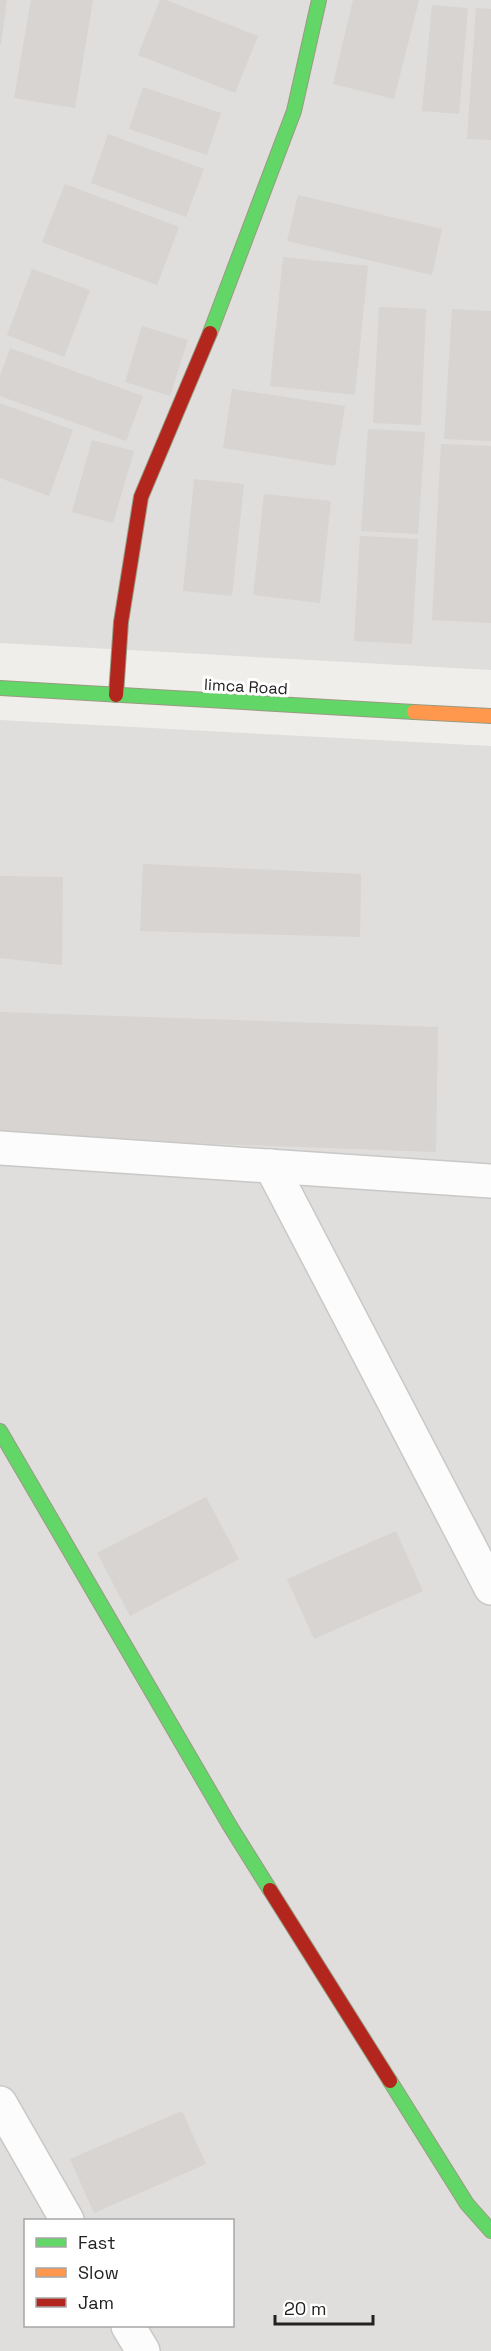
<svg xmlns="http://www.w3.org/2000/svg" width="491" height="2351" viewBox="0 0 491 2351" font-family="'Space Grotesk',sans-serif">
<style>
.residential{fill:#dfdedc;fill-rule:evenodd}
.building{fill:#d7d4d2}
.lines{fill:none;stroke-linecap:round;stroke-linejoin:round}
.street-casing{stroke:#c9c8c7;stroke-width:36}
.fast-casing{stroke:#999a82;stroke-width:16}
.slow-casing{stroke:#999a82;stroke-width:16}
.jam-casing{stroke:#999a82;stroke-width:16}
.street{stroke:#fdfcfc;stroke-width:33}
.fast{stroke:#63d668;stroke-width:14}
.slow{stroke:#ff974d;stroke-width:14}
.jam{stroke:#b3261e;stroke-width:14}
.labels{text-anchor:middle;stroke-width:6;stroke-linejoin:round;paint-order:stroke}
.street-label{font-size:16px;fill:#222;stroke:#fff}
</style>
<rect width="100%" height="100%" fill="#f0eeeb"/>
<!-- residential -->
<g class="residential">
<path d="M 0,0 L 491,0 L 491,670 L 0,643 Z"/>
<path d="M 0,720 L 491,746 L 491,2351 L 0,2351 ZM 26,2220 L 232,2220 L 232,2326 L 26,2326 Z"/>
</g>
<!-- building -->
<g class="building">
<path d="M 0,0 L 7,0 L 1,44 L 0,44 Z"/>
<path d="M 31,0 L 93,0 L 75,108 L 14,98 Z"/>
<path d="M 160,0 L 166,0 L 258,36 L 235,93 L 138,55 Z"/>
<path d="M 353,0 L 419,0 L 394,99 L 333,84 Z"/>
<path d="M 432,5 L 468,8 L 459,114 L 422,111 Z"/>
<path d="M 476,8 L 491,9 L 491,140 L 467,139 Z"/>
<path d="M 143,87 L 221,113 L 207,155 L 129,129 Z"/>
<path d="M 108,134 L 204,169 L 186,217 L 91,183 Z"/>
<path d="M 65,184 L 179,227 L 157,285 L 42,242 Z"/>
<path d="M 298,195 L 442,229 L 432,275 L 287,241 Z"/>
<path d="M 283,257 L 368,266 L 355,395 L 270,386 Z"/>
<path d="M 32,269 L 90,290 L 64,357 L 7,335 Z"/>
<path d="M 379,307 L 426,309 L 421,425 L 373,423 Z"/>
<path d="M 452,309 L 491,311 L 491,441 L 444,439 Z"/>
<path d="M 142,326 L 188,340 L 170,396 L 125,382 Z"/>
<path d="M 10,348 L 143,396 L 126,441 L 0,396 L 0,376 Z"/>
<path d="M 232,389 L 345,406 L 335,466 L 223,448 Z"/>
<path d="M 0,403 L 73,430 L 49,496 L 0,478 Z"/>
<path d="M 368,429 L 425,432 L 418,534 L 361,531 Z"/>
<path d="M 92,440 L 134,451 L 113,523 L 72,512 Z"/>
<path d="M 441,444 L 491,446 L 491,623 L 432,620 Z"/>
<path d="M 194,479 L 244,484 L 232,596 L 183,591 Z"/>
<path d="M 264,494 L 331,501 L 320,603 L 253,595 Z"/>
<path d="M 360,536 L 418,539 L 412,644 L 354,641 Z"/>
<path d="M 143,864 L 361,874 L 360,937 L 140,931 Z"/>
<path d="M 0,876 L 63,877 L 62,965 L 0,958 Z"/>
<path d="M 0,1012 L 438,1027 L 436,1152 L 0,1136 Z"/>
<path d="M 206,1497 L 239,1559 L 130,1616 L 97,1553 Z"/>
<path d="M 396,1531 L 423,1591 L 314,1639 L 287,1579 Z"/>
<path d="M 182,2111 L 206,2164 L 94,2213 L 70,2159 Z"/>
</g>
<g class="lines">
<defs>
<g id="street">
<path d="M 0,1148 L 491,1181"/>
<path d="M 271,1166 L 491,1588"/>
<path d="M 0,2103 L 67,2220"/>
<path d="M 128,2326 L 143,2351"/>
</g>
<g id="fast">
<path d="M 210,333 L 294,111 L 319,0"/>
<path d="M 0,688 L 414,712"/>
<path d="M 0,1431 L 230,1826 L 270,1890"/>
<path d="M 390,2081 L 467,2204 L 491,2231"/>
</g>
<path id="slow" d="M 414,712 L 491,716"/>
<g id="jam">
<path d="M 116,695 L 121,622 L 141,497 L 210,333"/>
<path d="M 270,1890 L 390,2081"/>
</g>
</defs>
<!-- street casing -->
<use href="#street" class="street-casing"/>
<!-- fast casing -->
<use href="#fast" class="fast-casing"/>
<!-- slow casing -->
<use href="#slow" class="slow-casing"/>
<!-- jam casing -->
<use href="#jam" class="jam-casing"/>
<!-- street -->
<use href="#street" class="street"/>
<!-- fast -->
<use href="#fast" class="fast"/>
<!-- slow -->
<use href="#slow" class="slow"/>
<!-- jam -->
<use href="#jam" class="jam"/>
</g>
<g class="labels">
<!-- street labels -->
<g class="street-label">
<text transform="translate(246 686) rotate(3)" y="6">limca Road</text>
</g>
</g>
<!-- legend -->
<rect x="24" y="2219" width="210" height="108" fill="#ffffff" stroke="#a7a7a7" stroke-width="1.5"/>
<rect x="36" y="2238" width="30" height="9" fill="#63d668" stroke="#a7a7a7" stroke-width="1.5"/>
<text x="78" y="2249" font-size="18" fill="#222222">Fast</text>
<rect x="36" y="2268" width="30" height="9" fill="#ff974d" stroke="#a7a7a7" stroke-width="1.5"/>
<text x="78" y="2279" font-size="18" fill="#222222">Slow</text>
<rect x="36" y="2298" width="30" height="9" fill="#b3261e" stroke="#a7a7a7" stroke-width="1.5"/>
<text x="78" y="2309" font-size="18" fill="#222222">Jam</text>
<!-- scale -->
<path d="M275 2315v9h98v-9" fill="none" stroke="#222222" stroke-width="3"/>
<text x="284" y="2315" font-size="18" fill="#222222" stroke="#ffffff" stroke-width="4.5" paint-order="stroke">20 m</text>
</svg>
